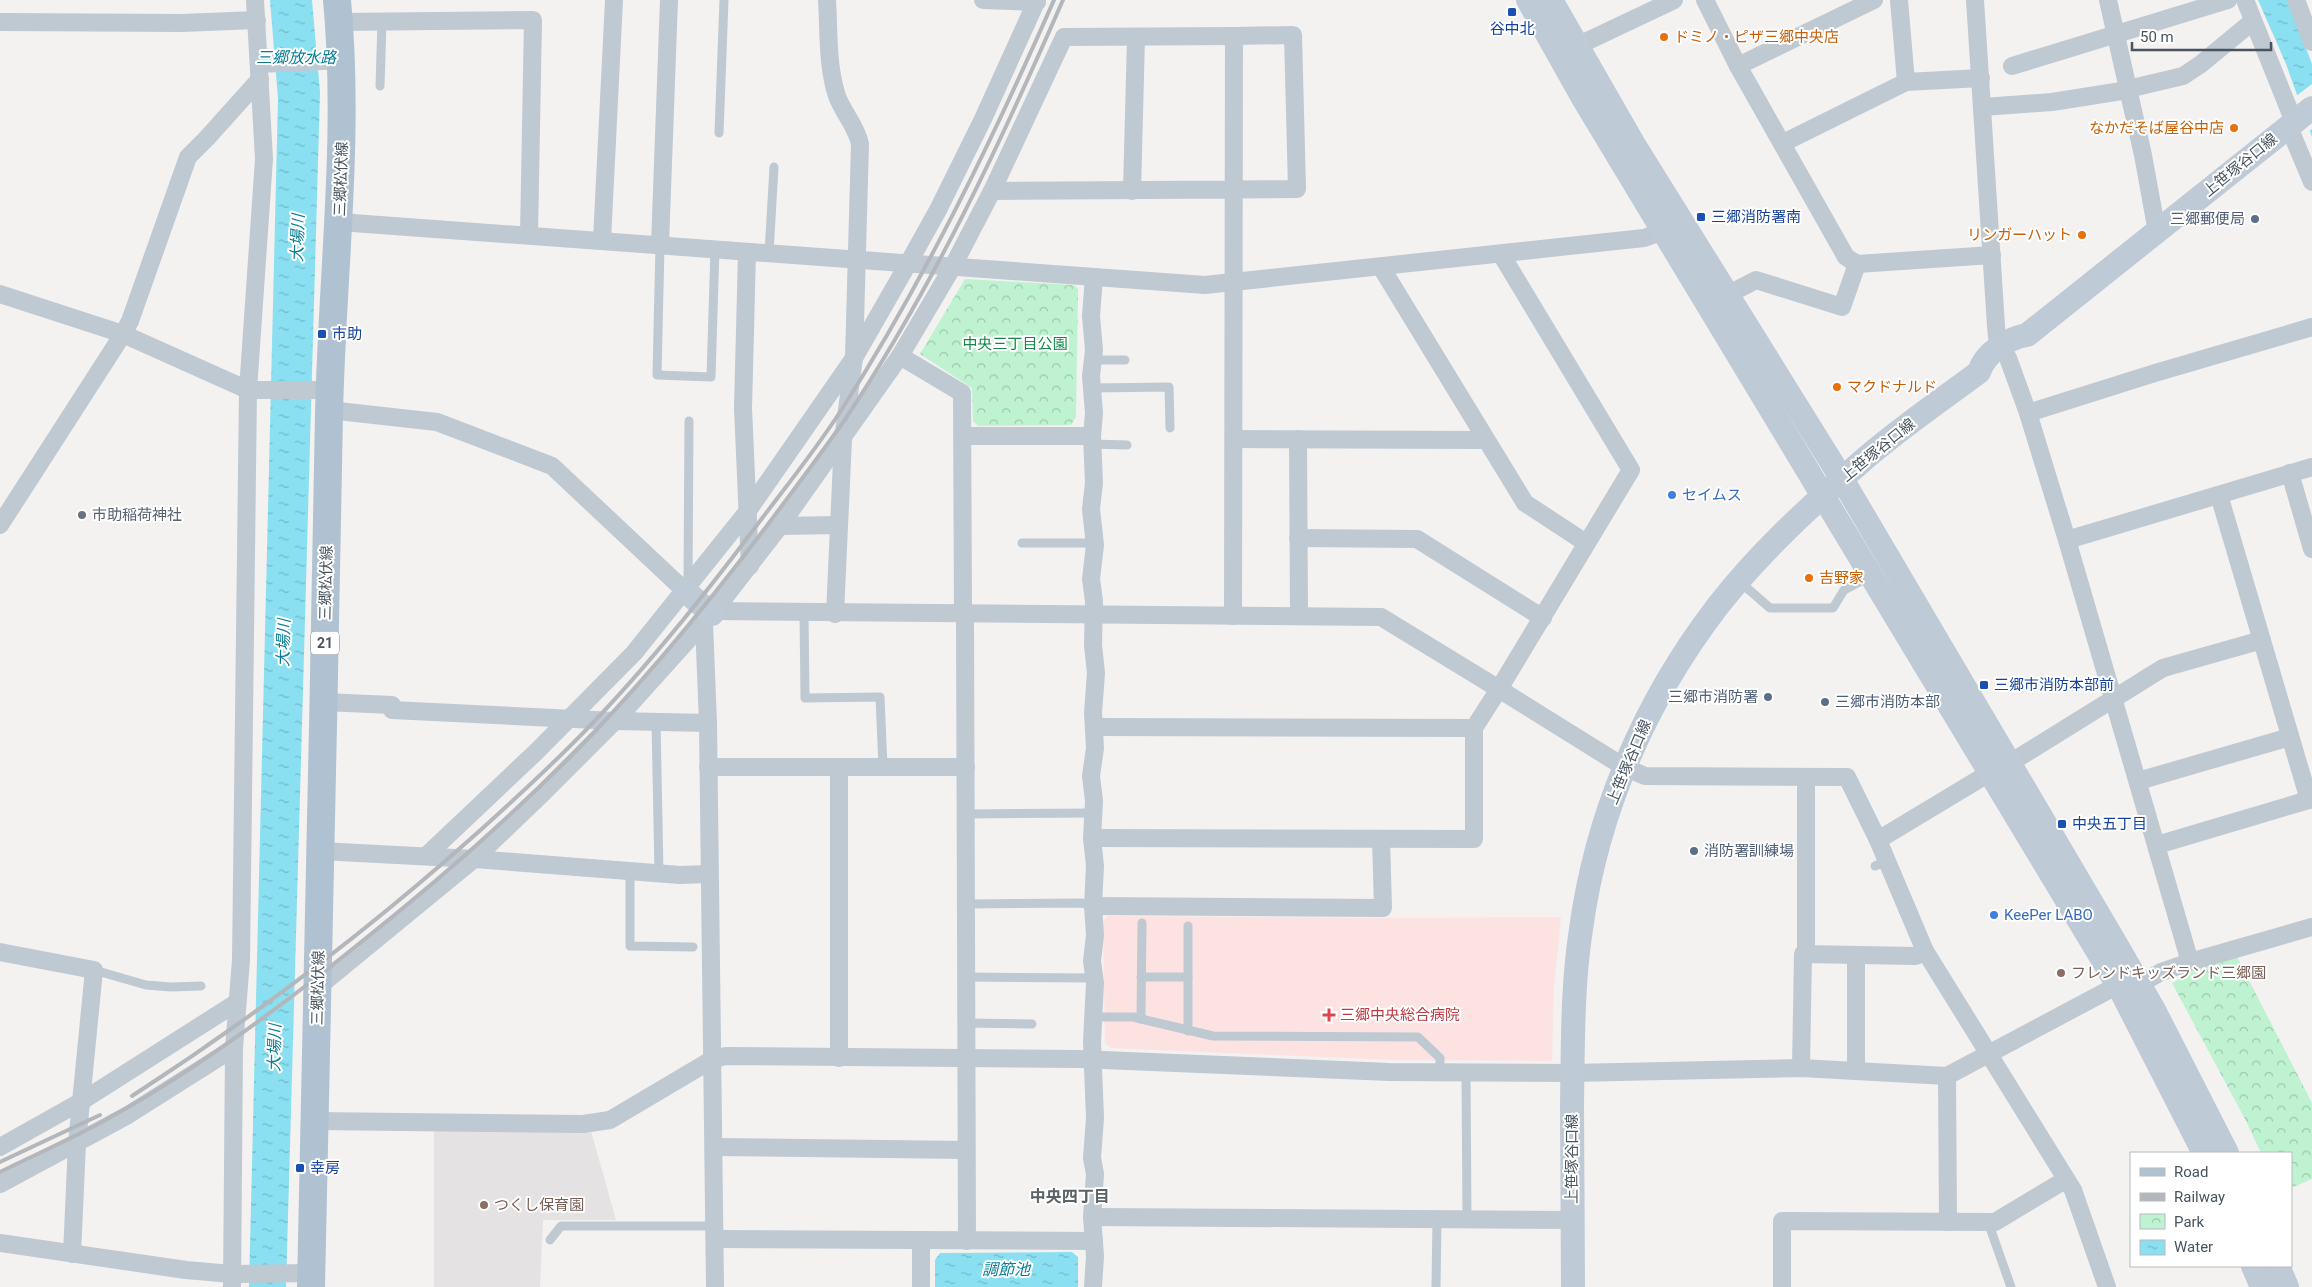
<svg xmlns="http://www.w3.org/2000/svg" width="2312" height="1287" viewBox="0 0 2312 1287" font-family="Roboto,'Noto Sans JP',sans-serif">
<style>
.education{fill:#e5e2e3}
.medical{fill:#fce3e2}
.park{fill:url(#park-crowns)}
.water{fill:url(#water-ripples)}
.pier{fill:#f4f1f1}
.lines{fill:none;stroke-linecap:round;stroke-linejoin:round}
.lane{stroke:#bec9d1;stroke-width:9}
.street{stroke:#bec9d1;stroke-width:18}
.secondary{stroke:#becad5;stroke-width:24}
.primary{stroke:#b0c2d1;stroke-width:28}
.rail{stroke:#b3b7bc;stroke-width:4}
.transit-dot{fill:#1a4fb4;stroke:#fff;stroke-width:2}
.food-dot{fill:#e8710a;stroke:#fff;stroke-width:2}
.service-dot{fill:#5c6f8a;stroke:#fff;stroke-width:2}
.shop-dot{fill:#3f7fe0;stroke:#fff;stroke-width:2}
.worship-dot{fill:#6b7280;stroke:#fff;stroke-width:2}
.education-dot{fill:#8d6e63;stroke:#fff;stroke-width:2}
.health-dot{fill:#e0444e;stroke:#fff;stroke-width:2}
.labels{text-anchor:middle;stroke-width:4;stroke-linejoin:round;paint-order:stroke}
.shield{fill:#fff;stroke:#7f8890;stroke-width:1}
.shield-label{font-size:14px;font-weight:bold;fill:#485560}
.transit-label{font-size:15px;fill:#164399;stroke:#fff;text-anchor:start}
.food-label{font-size:15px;fill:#c56008;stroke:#fff;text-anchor:start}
.street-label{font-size:15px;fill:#485560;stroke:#fff}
.service-label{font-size:15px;fill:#4e5e75;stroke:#fff;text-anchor:end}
.park-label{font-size:15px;fill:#138748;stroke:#fff}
.shop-label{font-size:15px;fill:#366cbe;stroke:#fff;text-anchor:start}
.worship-label{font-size:15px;fill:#5b616d;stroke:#fff;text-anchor:start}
.education-label{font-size:15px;fill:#785e54;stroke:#fff;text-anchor:start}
.health-label{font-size:15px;fill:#be3a42;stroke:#fff;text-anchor:start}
.water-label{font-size:16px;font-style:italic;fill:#087d94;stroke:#fff}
.neighbourhood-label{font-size:16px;font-weight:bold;fill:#5d6267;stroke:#fff}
</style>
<defs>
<pattern id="park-crowns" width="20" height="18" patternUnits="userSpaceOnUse" patternTransform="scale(1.25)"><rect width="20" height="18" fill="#bff2d0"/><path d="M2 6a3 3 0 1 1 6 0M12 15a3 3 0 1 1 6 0" fill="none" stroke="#9dc7ac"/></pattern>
<pattern id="water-ripples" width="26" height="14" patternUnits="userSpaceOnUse" patternTransform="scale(1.25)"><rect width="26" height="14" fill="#8ae0f1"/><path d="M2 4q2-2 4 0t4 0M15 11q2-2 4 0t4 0" fill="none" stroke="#73b8c7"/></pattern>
</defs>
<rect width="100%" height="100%" fill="#f4f1f1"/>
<!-- education -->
<path class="education" d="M 434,1129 L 591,1131 L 616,1220 L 543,1220 L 540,1287 L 434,1287 Z"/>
<!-- medical -->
<path class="medical" d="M 1107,916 L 1393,918 L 1561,917 L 1554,987 L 1552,1061 L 1392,1060 L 1111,1048 L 1105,1043 L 1103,922 Z"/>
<!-- park -->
<g class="park">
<path d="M 965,279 L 1074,285 L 1078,289 L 1076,417 L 1071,425 L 978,426 L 973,421 L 972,388 L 920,354 Z"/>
<path d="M 2237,957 L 2312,1103 L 2312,1179 L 2291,1188 L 2291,1153 L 2261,1153 L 2246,1121 L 2172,983 L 2193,971 Z"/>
</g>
<!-- water -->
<g class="water">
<path d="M 270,0 L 312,0 L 320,92 L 286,1287 L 249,1287 L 278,99 Z"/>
<path d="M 2258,0 L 2288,0 L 2312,64 L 2312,137 L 2286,64 Z"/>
<path d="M 1072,1252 L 1078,1257 L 1078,1287 L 935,1287 L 935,1260 L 940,1253 Z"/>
</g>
<!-- pier -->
<path class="pier" d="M 2312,84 L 2312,129 L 2308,132 L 2295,97 Z"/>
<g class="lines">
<!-- lane -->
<g class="lane">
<path d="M 380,86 L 382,21"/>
<path d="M 719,133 L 724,0"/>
<path d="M 660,245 L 657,375 L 711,377 L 715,249"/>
<path d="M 769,253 L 774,167"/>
<path d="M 1093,360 L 1125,360"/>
<path d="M 1092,388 L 1169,387 L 1170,428"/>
<path d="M 1092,444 L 1127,445"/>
<path d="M 1022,543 L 1095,543"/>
<path d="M 688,582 L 689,421"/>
<path d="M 1740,582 L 1770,608 L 1833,608 L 1844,590 L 1869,577"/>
<path d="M 804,613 L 805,698 L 880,697 L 883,767"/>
<path d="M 656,722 L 659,873"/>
<path d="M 966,814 L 1094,813"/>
<path d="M 1875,866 L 1887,861"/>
<path d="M 630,871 L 630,946 L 693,947"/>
<path d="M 966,904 L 1082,903 L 1093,906"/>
<path d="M 1188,926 L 1188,1031"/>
<path d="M 94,970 L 146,985 L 171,987 L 201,986"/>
<path d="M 966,977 L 1095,978"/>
<path d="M 1141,977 L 1188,977"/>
<path d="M 1093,1017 L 1133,1017 L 1213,1036 L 1418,1037 L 1440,1058 L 1440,1072"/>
<path d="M 1141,1019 L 1142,923"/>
<path d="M 966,1023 L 1032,1024"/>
<path d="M 1466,1072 L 1467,1219"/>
<path d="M 1988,1222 L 2011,1287"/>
<path d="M 550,1240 L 561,1226 L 715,1226"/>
<path d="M 1436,1286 L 1437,1219"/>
</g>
<!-- street -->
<g class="street">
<path d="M 827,0 C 829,31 827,66 837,96 C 843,113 856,125 860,144 L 854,358 L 843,439 L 835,614"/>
<path d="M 983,0 L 1037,2"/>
<path d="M 1705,0 L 1738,66 L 1846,257 L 1857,264 L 1992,255"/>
<path d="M 1899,0 L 1906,82"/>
<path d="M 1975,0 L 1996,326 L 1997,337 L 2002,346"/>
<path d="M 2108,0 L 2143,155 L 2157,232"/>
<path d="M 2245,0 L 2294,122"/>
<path d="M 2296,0 L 2312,42"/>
<path d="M 0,22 L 182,23 L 257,20"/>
<path d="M 339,22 L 533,20 L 529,235"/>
<path d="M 1577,46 L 1674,0"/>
<path d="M 259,64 L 342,60"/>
<path d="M 1738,66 L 1874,0"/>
<path d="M 2012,66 L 2228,0"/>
<path d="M 2128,89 L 2183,76 L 2201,64 L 2253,21"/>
<path d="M 1983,107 L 2052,102 L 2128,90"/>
<path d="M 2289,127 L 2312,182"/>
<path d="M 1783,143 L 1906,82 L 1981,78"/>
<path d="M 992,191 L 1297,189 L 1293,35 L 1234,36 L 1233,616"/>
<path d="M 1132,191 L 1136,37"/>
<path d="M 339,222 L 1205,285 L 1644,238 L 1664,231"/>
<path d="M 602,240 L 614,0"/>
<path d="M 660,245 L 669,0"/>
<path d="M 747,252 L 743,408 L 750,566"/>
<path d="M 1381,267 L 1525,503 L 1586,543"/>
<path d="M 0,294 L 123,334 L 248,390 L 329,390"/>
<path d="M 1729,294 L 1756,280 L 1842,307 L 1857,264"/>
<path d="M 900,356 L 962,393 L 963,614"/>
<path d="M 2008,358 L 2028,413 L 2067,540 L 2190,962"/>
<path d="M 329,410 L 437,422 L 552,466 L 684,590"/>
<path d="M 2028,413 L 2155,373 L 2312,327"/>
<path d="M 963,436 L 1092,436"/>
<path d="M 1234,439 L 1485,440"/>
<path d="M 1298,439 L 1299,615"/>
<path d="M 2290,473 L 2312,549"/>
<path d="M 2219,495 L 2309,800"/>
<path d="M 0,525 L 123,334 L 130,321 L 188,157 L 207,138 L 260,79"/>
<path d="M 780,526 L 839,525"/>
<path d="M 1298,538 L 1417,539 L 1543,618"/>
<path d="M 2067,540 L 2312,467"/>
<path d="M 714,611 L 1381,617 L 1499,689 L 1631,470 L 1501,254"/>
<path d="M 965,614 L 967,1241"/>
<path d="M 704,623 L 708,723 L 715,1287"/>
<path d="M 324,702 L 392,705 L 392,710 L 615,721 L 708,723"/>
<path d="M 1094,727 L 1474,728"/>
<path d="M 2010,763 L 2163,668 L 2262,640"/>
<path d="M 708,767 L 966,767"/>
<path d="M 2138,781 L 2290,737"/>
<path d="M 1092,838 L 1474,839 L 1474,728 L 1499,689 L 1624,767 L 1645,776 L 1847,777 L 1878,840 L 1925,951 L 2073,1190 L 2107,1287"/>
<path d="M 1878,840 L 1991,772"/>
<path d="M 2157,845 L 2312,799"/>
<path d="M 320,851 L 474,859 L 680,875 L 709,874"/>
<path d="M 426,856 L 537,751 L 634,653 L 747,512 L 854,358 L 909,262 L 938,210 L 983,119 L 1037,0"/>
<path d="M 1093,906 L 1383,908 L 1381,839"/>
<path d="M 0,952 L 94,970 L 77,1143 L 72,1254"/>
<path d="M 1806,954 L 1806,777"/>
<path d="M 1856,955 L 1856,1070"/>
<path d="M 318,987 L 474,859 L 542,794 L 615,721 L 714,611 L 780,526 L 900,356 L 952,268 L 992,191 L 1064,37 L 1234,36"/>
<path d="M 839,1058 L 839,767"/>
<path d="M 1801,1068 L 1803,954 L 1916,956 L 1925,951"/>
<path d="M 1947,1076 L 1948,1222"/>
<path d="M 315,1121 L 583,1124 L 610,1120 L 713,1059 L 726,1056 L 1079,1059 L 1389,1072 L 1572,1073 L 1801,1068 L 1947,1076 L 2118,985 L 2140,984 L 2161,972 L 2190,962 L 2312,927"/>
<path d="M 0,1147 L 82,1101 L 236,1003"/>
<path d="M 714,1147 L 966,1150"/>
<path d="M 0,1184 L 128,1115 L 234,1048"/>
<path d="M 1092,1217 L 1572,1220"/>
<path d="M 715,1239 L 1094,1241"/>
<path d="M 921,1240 L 921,1287"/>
<path d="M 0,1243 L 186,1270 L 232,1274 L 312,1273"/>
<path d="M 232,1287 L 234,1048 L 241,960 L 248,390 L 264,159 L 255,0"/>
<path d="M 1093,1287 L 1095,1256 L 1092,1217 L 1095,1174 L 1092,1158 L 1095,1118 L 1092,1042 L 1095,983 L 1092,961 L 1095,935 L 1093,906 L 1095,866 L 1092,838 L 1094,801 L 1091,776 L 1095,748 L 1093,713 L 1096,673 L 1093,645 L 1094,601 L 1091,579 L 1095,545 L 1091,509 L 1094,483 L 1092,436 L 1094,413 L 1091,376 L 1094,350 L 1091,316 L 1094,277"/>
<path d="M 1782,1287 L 1782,1221 L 1995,1222 L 2065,1180"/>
</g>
<!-- secondary -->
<g class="secondary">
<path d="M 1528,0 L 1583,98 L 2118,985 L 2204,1153"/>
<path d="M 1551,0 L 1633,143 L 1842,479 L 2116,944 L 2154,1010 L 2227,1153"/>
<path d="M 684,590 L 712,614"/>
<path d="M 2253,1266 L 2262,1287"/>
<path d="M 2278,1266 L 2287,1287"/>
<path d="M 1573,1287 C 1573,1226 1572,1166 1572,1105 C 1573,1046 1572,987 1581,929 C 1597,812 1645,701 1717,607 C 1758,554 1809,507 1860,463 C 1897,430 1939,402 1979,372 C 1985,353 2008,338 2027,335 L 2312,108"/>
</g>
<!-- primary -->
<path class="primary" d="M 311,1287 C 319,996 323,705 329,414 C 332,275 350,138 337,0"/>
<!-- rail -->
<g class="rail">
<path d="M 132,1096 C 285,997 429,883 561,755 C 634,684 699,603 760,521 C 788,484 817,448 842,409 C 925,279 992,141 1054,0"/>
<path d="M 0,1162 L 100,1115"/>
<path d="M 0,1172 C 36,1154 74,1138 109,1118 C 194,1071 274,1012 350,951 C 426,891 500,827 569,758 C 642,685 707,605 769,523 C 795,488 821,454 846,418 C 933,287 1000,144 1063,0"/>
</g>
</g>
<!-- markers -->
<g class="transit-dot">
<rect x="1507" y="7" width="10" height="10" rx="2.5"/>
<rect x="1696" y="212" width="10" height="10" rx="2.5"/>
<rect x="317" y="329" width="10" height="10" rx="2.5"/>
<rect x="1979" y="680" width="10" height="10" rx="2.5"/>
<rect x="2057" y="819" width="10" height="10" rx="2.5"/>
<rect x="295" y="1163" width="10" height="10" rx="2.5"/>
</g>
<g class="food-dot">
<circle cx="1664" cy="37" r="5"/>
<circle cx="2234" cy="128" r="5"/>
<circle cx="2082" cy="235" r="5"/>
<circle cx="1837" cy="387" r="5"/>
<circle cx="1809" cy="578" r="5"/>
</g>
<g class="service-dot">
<circle cx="2255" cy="219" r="5"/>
<circle cx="1768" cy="697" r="5"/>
<circle cx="1825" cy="702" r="5"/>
<circle cx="1694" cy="851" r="5"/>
</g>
<g class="shop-dot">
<circle cx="1672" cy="495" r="5"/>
<circle cx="1994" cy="915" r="5"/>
</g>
<circle class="worship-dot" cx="82" cy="515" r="5"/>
<g class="education-dot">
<circle cx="2061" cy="973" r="5"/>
<circle cx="484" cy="1205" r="5"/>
</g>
<path class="health-dot" d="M1326.5 1007.5h5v5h5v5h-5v5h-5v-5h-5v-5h5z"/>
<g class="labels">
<!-- shield labels -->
<rect class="shield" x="311" y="631.5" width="28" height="23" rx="4"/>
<g class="shield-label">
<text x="325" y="648">21</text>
</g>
<!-- transit labels -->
<g class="transit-label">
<text x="1512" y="34" text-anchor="middle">谷中北</text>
<text x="1711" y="222">三郷消防署南</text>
<text x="332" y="339">市助</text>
<text x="1994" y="690">三郷市消防本部前</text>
<text x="2072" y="829">中央五丁目</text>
<text x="310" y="1173">幸房</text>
</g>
<!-- food labels -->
<g class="food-label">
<text x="1674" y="42">ドミノ・ピザ三郷中央店</text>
<text x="2224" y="133" text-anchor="end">なかだそば屋谷中店</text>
<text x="2072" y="240" text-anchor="end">リンガーハット</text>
<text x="1847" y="392">マクドナルド</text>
<text x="1819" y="583">吉野家</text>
</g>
<!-- street labels -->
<g class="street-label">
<text transform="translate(2240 165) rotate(-39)" y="5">上笹塚谷口線</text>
<text transform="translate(341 179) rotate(-88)" y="5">三郷松伏線</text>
<text transform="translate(1878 450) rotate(-39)" y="5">上笹塚谷口線</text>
<text transform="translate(326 583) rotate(-89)" y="5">三郷松伏線</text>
<text transform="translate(1629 762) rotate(-67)" y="5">上笹塚谷口線</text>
<text transform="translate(318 988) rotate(-89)" y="5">三郷松伏線</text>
<text transform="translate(1572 1159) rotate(-90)" y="5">上笹塚谷口線</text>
</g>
<!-- service labels -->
<g class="service-label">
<text x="2245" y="224">三郷郵便局</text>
<text x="1758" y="702">三郷市消防署</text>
<text x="1835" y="707" text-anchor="start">三郷市消防本部</text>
<text x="1704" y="856" text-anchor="start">消防署訓練場</text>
</g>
<!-- park labels -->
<g class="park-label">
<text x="1015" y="349">中央三丁目公園</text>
</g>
<!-- shop labels -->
<g class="shop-label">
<text x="1682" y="500">セイムス</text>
<text x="2004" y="920">KeePer LABO</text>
</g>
<!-- worship labels -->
<g class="worship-label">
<text x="92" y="520">市助稲荷神社</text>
</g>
<!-- education labels -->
<g class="education-label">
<text x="2071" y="978">フレンドキッズランド三郷園</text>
<text x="494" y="1210">つくし保育園</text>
</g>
<!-- health labels -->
<g class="health-label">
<text x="1340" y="1020">三郷中央総合病院</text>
</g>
<!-- water labels -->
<g class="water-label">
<text x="296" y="63">三郷放水路</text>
<text transform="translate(297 238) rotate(-88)" y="6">大場川</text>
<text transform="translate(283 643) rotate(-89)" y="6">大場川</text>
<text transform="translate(274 1048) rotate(-89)" y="6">大場川</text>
<text x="1006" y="1275">調節池</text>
</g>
<!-- neighbourhood labels -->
<g class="neighbourhood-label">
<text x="1070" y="1202">中央四丁目</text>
</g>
</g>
<!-- legend -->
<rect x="2130" y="1152" width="162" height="115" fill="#ffffff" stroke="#b6bbbf"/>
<rect x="2140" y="1168" width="25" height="8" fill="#b0c2d1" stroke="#b6bbbf"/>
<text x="2174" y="1177" font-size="15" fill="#485560">Road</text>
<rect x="2140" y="1193" width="25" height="8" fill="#b3b7bc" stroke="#b6bbbf"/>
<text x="2174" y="1202" font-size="15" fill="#485560">Railway</text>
<rect x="2140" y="1214" width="25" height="15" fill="url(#park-crowns)" stroke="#b6bbbf"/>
<text x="2174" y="1227" font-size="15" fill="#485560">Park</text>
<rect x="2140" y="1240" width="25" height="15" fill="url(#water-ripples)" stroke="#b6bbbf"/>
<text x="2174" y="1252" font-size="15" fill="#485560">Water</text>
<!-- scale -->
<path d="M2132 42v8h139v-8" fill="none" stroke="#485560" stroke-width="2.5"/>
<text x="2140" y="42" font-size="15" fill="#485560" stroke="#ffffff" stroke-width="4" paint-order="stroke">50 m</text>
</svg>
